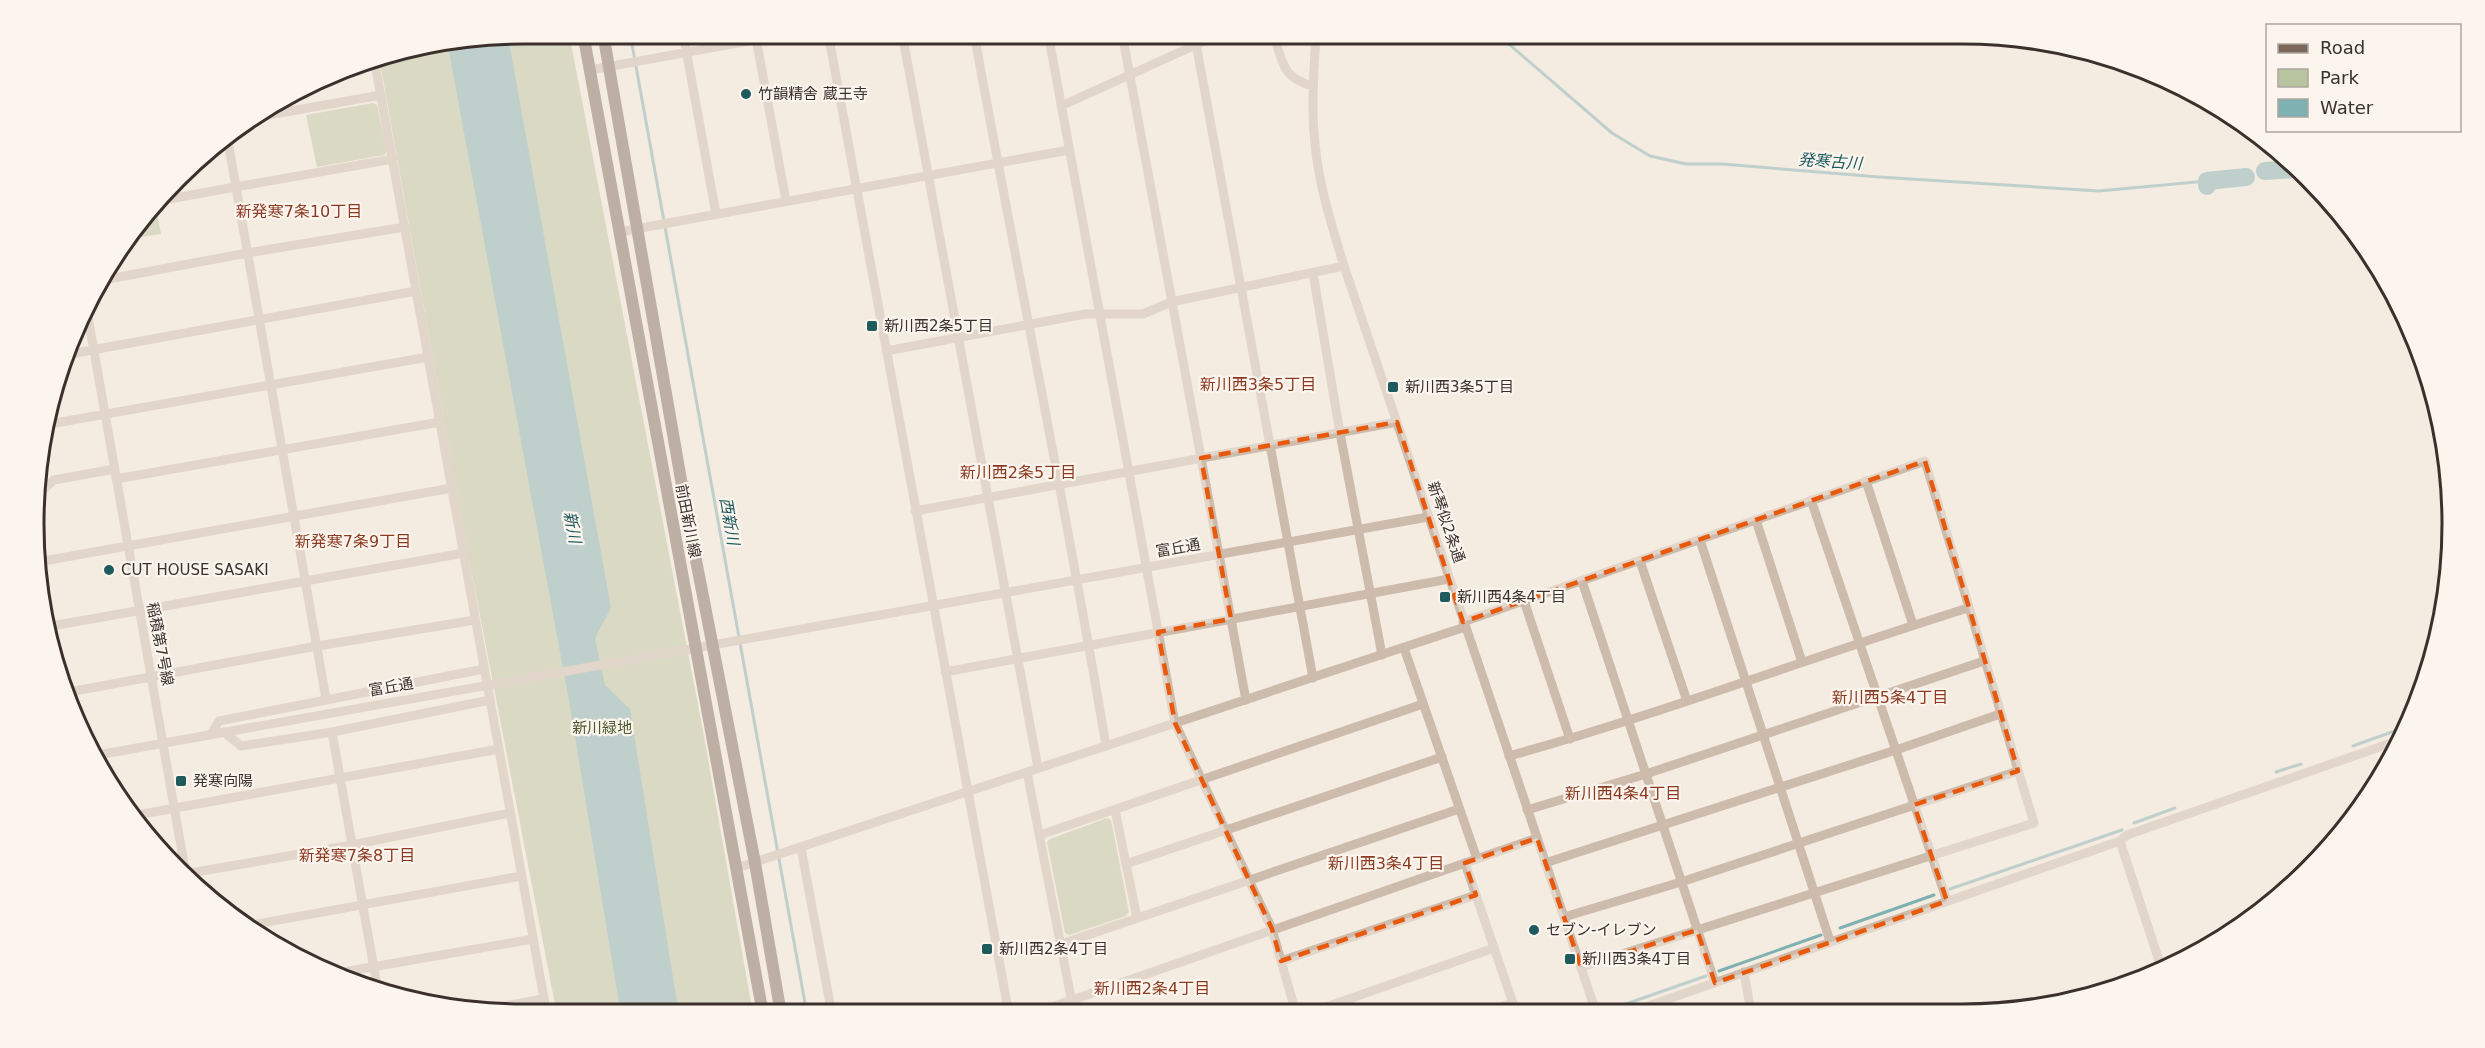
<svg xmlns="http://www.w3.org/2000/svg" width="2485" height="1048" viewBox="0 0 2485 1048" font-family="'DejaVu Sans','Noto Sans JP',sans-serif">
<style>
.green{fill:#b8c4a0}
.water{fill:#7fb0b2}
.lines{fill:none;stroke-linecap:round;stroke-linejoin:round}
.stream{stroke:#7fb0b2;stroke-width:3}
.river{stroke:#7fb0b2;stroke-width:18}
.minor{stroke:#cdbbac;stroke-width:9}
.major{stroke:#7d675c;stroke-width:12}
.marked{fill:none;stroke:#e8590c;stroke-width:4.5;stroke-dasharray:12 8;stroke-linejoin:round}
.poi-dot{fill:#1f5a5e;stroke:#fbf5ee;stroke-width:2}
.labels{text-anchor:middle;stroke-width:4.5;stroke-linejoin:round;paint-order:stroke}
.poi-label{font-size:15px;fill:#3b302b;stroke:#fbf5ee;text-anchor:start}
.street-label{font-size:15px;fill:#3b302b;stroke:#fbf5ee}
.park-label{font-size:15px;fill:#4a5a2e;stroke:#fbf5ee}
.water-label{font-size:16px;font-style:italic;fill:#1f5a5e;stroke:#fbf5ee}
.neighbourhood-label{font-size:16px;fill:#8c3b22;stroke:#fbf5ee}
.rim{fill:none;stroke:#3b302b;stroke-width:3}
</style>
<rect width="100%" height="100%" fill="#f4ebe1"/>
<!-- green -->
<g class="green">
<path d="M 524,33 L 569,33 L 703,731 L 753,1014 L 557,1015 L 466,543 L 379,57 Z"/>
<path d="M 373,103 L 377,105 L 387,152 L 384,155 L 317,167 L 306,115 Z"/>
<path d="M 156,209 L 161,234 L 141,237 L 140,229 Z"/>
<path d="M 1107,818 L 1111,820 L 1129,912 L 1126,916 L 1069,935 L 1065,933 L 1047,842 L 1050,839 Z"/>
</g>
<!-- water -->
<path class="water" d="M 508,36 L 611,608 L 595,638 L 605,685 L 630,709 L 679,1015 L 621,1015 L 569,701 L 448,46 Z"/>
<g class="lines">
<!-- stream -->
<g class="stream">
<path d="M 630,33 L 807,1014"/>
<path d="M 1496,33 L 1612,133 L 1650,156 L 1686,164 L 1722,164 L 1879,177 L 2099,191 L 2207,181"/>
<path d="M 2353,746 L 2403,728"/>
<path d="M 2276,772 L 2301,764"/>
<path d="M 2134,823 L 2175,808"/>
<path d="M 1950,889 L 2122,830"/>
<path d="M 1840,928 L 1934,895"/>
<path d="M 1719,971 L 1821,935"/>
<path d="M 1623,1005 L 1706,976"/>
</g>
<!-- river -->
<g class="river">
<path d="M 2265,171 L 2298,169"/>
<path d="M 2207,186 L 2207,181 L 2246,177"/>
</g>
<!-- minor -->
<g class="minor">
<path d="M 683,33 L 716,214"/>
<path d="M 755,33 L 786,201"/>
<path d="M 828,33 L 1009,1014"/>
<path d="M 902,33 L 1038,768"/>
<path d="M 974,33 C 1017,271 1066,507 1106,746"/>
<path d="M 1048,33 L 1175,723 L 1272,929 L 1296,1013"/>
<path d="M 1122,33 L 1246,700"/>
<path d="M 1194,33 L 1313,678"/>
<path d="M 1273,33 C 1283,61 1281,78 1313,86"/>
<path d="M 1316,33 C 1314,70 1311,108 1315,144 C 1319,186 1332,226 1344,266 L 1596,1012"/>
<path d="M 374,58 L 547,1015"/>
<path d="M 590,70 L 793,33"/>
<path d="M 1061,106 L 1222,33"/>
<path d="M 252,118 L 381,95"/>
<path d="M 227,136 L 326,699"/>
<path d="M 163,200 L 393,159"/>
<path d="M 619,232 L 1069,150"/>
<path d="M 1313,273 L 1340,433 L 1382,655"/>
<path d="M 98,281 L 247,253 L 405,227"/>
<path d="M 87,311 L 186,875"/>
<path d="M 886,351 L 1085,314 L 1143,314 L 1171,302 L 1344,266"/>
<path d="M 70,354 L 416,291"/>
<path d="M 44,425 L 428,357"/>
<path d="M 116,479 L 440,422"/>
<path d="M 1866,481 L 1913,625"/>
<path d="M 40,493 L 54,480 L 114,469"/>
<path d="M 1811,500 L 1947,901"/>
<path d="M 915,511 L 1397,422"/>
<path d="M 1756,520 L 1802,662"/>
<path d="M 1700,540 L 1830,941"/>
<path d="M 1640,561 L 1687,701"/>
<path d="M 38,562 L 452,488"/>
<path d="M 1582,581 L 1715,983"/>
<path d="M 1524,601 L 1570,739"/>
<path d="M 1463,622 L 1925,461 L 2034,823 L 1581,967"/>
<path d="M 46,627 L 464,553"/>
<path d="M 1404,648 L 1477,859"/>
<path d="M 945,672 L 1449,579"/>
<path d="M 64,693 L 317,646 L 475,620"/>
<path d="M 224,732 L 241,746 L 332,732 L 490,700"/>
<path d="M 332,732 L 378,991"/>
<path d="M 211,734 L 219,721 L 484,669"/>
<path d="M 92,756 C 538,677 984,599 1428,517"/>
<path d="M 1509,756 C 1664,713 1814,656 1968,608"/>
<path d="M 1027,772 L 1074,1013"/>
<path d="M 1115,810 L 1137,918"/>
<path d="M 1527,810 L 1646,774 L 1984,661"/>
<path d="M 137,815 L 499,749"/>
<path d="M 1040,835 L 1423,704"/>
<path d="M 2120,841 L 2162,970"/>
<path d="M 801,848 L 832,1014"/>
<path d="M 1465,863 L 1516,1012"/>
<path d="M 1545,863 L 1896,750 L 2000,714"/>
<path d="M 1126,864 L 1442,757"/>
<path d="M 737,868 L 1465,627"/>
<path d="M 184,874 L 352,845 L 510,813"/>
<path d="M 1564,917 L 1681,882 L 2018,771"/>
<path d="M 246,926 L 521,876"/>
<path d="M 1061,944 L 1459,809"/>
<path d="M 1281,961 L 1476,895"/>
<path d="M 1744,972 L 1751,1012"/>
<path d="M 332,974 L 533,939"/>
<path d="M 487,1009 L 543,999"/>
<path d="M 1485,1012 L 1512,1003"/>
<path d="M 1631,1012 L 2120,841 L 2127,835 L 2397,741"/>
<path d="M 1309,1013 L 1494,948"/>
<path d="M 1032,1014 L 1537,838"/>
</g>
<!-- major -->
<g class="major">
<path d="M 583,33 L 763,1014"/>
<path d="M 603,33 L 687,514 L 755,863 L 781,1014"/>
</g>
</g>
<!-- marked area -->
<path d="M0 0H2485V1048H0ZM 1397,422 L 1463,622 L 1925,461 L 2018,771 L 1914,805 L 1947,901 L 1715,983 L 1697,930 L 1581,967 L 1537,838 L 1465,863 L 1476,895 L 1281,961 L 1272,929 L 1175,723 L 1158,632 L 1231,619 L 1201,458 Z" fill="#f4ebe1" fill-opacity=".55" fill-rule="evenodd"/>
<path class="marked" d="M 1397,422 L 1463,622 L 1925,461 L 2018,771 L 1914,805 L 1947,901 L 1715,983 L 1697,930 L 1581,967 L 1537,838 L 1465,863 L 1476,895 L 1281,961 L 1272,929 L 1175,723 L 1158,632 L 1231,619 L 1201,458 Z"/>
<!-- markers -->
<g class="poi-dot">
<circle cx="746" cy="94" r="6"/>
<rect x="866" y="320" width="12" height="12" rx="3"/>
<rect x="1387" y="381" width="12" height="12" rx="3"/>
<circle cx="109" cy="570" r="6"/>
<rect x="1439" y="591" width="12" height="12" rx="3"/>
<rect x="175" y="775" width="12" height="12" rx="3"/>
<circle cx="1534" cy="930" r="6"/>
<rect x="981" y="943" width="12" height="12" rx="3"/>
<rect x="1564" y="953" width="12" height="12" rx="3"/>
</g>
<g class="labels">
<!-- poi labels -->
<g class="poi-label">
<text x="758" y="99">竹韻精舎 蔵王寺</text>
<text x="884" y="331">新川西2条5丁目</text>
<text x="1405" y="392">新川西3条5丁目</text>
<text x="121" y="575">CUT HOUSE SASAKI</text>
<text x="1457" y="602">新川西4条4丁目</text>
<text x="193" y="786">発寒向陽</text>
<text x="1546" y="935">セブン-イレブン</text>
<text x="999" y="954">新川西2条4丁目</text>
<text x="1582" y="964">新川西3条4丁目</text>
</g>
<!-- street labels -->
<g class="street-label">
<text transform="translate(688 521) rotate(79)" y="5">前田新川線</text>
<text transform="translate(1446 522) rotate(71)" y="5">新琴似2条通</text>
<text transform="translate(1178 548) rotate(-10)" y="5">富丘通</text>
<text transform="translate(160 644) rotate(79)" y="5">稲積第7号線</text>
<text transform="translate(391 687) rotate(-10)" y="5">富丘通</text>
</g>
<!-- park labels -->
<g class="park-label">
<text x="602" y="733">新川緑地</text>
</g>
<!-- water labels -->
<g class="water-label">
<text transform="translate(1830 161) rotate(4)" y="6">発寒古川</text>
<text transform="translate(730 521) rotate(80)" y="6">西新川</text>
<text transform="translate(573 527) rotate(79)" y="6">新川</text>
</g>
<!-- neighbourhood labels -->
<g class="neighbourhood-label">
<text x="299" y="217">新発寒7条10丁目</text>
<text x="1258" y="390">新川西3条5丁目</text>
<text x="1018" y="478">新川西2条5丁目</text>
<text x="353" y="547">新発寒7条9丁目</text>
<text x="1890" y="703">新川西5条4丁目</text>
<text x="1623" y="799">新川西4条4丁目</text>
<text x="357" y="861">新発寒7条8丁目</text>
<text x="1386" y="869">新川西3条4丁目</text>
<text x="1152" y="994">新川西2条4丁目</text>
</g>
</g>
<!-- crop -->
<path d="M0 0H2485V1048H0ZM524 44H1962A480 480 0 0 1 2442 524V524A480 480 0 0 1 1962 1004H524A480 480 0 0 1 44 524V524A480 480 0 0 1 524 44Z" fill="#fbf5ee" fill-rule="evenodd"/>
<path class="rim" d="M524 44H1962A480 480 0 0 1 2442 524V524A480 480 0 0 1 1962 1004H524A480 480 0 0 1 44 524V524A480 480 0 0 1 524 44Z"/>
<!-- legend -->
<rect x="2266" y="24" width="195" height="108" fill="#fbf5ee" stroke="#aea6a0" stroke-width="1.5"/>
<rect x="2278" y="44" width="30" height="9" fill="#7d675c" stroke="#aea6a0" stroke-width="1.5"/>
<text x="2320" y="54" font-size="18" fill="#3b302b">Road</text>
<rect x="2278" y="69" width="30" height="18" fill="#b8c4a0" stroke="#aea6a0" stroke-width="1.5"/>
<text x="2320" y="84" font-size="18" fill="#3b302b">Park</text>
<rect x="2278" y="99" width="30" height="18" fill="#7fb0b2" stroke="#aea6a0" stroke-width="1.5"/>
<text x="2320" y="114" font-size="18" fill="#3b302b">Water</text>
</svg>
